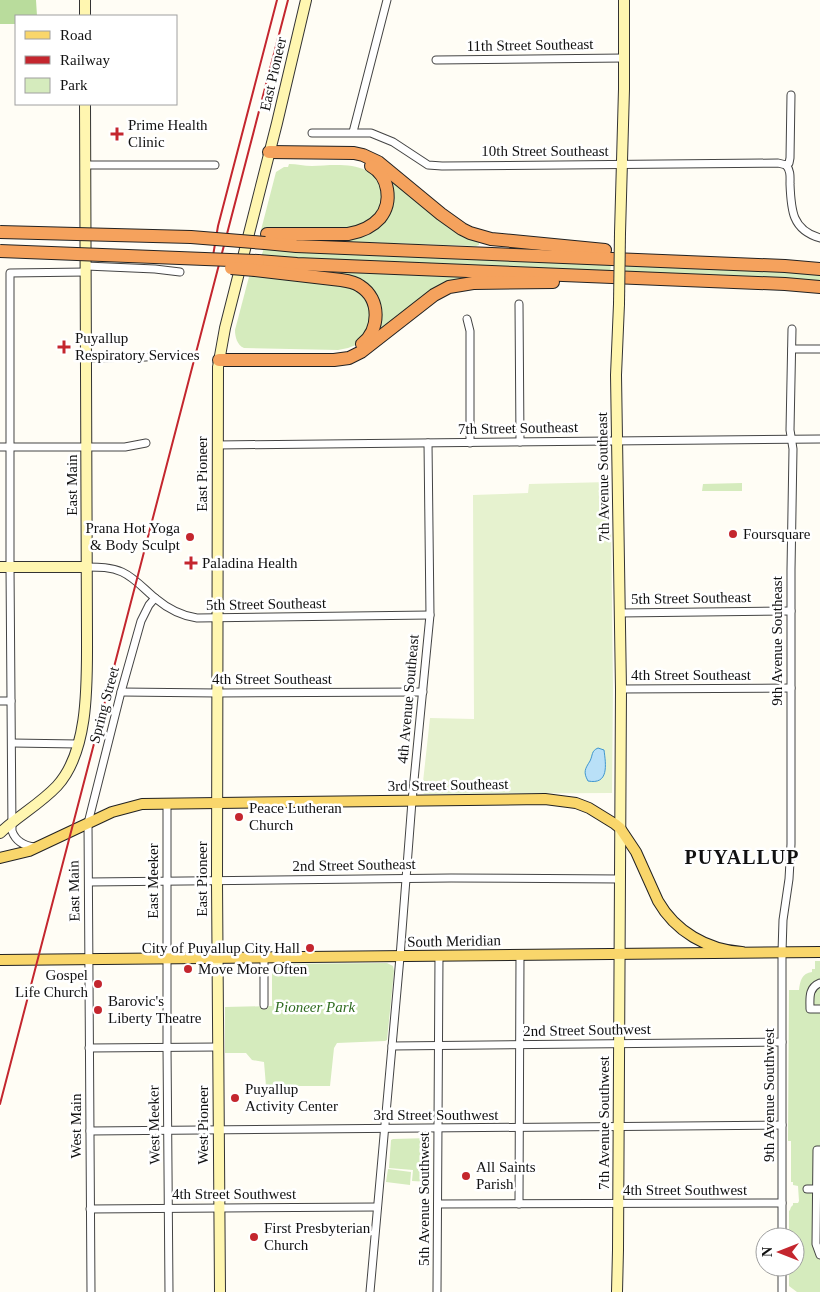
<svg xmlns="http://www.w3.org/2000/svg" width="820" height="1292" viewBox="0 0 820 1292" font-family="Georgia,serif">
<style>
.green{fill:#d5ebbd}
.forest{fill:#b9dc9c}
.pitch{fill:#e6f2cf}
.water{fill:#b9e0f7;stroke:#3f96cf}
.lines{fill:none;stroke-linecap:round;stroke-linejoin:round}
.street-casing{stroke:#444;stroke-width:9}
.secondary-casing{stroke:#333;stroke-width:12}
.primary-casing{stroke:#222;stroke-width:12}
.highway-casing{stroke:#222;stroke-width:14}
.street{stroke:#fff;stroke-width:7}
.secondary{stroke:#fff6b0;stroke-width:10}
.primary{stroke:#f9d66b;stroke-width:10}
.highway{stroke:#f5a25d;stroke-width:12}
.rail{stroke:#c4262e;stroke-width:2}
.secondary-bridge-casing{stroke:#333;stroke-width:12;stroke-linecap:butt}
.highway-bridge-casing{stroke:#222;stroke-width:14;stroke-linecap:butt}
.secondary-bridge{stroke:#fff6b0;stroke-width:10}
.highway-bridge{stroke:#f5a25d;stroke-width:12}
.poi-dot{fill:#c4262e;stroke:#fff;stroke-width:2}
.labels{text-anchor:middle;stroke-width:5;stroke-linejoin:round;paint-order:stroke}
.street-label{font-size:15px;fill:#111;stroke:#fff}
.poi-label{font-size:15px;fill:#111;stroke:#fff;text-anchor:start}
.park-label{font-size:15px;font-style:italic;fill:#2f6b1f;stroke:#fff}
.district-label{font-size:20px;font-weight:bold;letter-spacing:1px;fill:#111;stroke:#fff}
</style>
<rect width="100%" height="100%" fill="#fffdf5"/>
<!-- green -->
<g class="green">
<path d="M 289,164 C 297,164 304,166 312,166 C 337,165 377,159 382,194 C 383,203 378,215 370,221 C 367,224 358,227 353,228 C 343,230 332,229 322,230 C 302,230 281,232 261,230 L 276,172 L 284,167 L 288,167 Z"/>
<path d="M 385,175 L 453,231 L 479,243 L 479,245 L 476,246 L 328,241 L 383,224 Z"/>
<path d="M 264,248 L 611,265 L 610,272 L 261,257 Z"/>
<path d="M 626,265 L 820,274 L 820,281 L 750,277 L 626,273 Z"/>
<path d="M 314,271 L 478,278 L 463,281 L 377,337 L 375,295 Z"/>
<path d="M 250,273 L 345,286 L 355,290 L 361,295 L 366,301 L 370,308 L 371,323 L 356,345 L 348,348 L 338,350 L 244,348 C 237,345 235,337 235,330 Z"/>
<path d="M 742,483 L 742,491 L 702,491 L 703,484 Z"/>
<path d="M 815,961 L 820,961 L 820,1292 L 797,1292 L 789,1286 L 789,1267 L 795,1267 L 795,1237 L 789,1237 L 789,1211 L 790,1210 L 791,1207 L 793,1205 L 793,1203 L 798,1203 L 799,1201 L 798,1186 L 793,1185 L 793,1182 L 791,1182 L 791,1141 L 788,1141 L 789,990 L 799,990 C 800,981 802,973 812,972 L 812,969 L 815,969 Z"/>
<path d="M 387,963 L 393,966 L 394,971 L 387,1040 L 385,1041 L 337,1043 L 334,1048 L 330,1086 L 266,1086 L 264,1062 L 252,1060 L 246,1053 L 225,1053 L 225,1007 L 272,1006 L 272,969 L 274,965 L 276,964 Z"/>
<path d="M 430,1138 L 430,1182 L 412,1181 L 413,1170 L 389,1168 L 391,1140 L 393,1139 Z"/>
<path d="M 388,1169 L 411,1172 L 410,1185 L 386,1182 Z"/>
</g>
<!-- forest -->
<path class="forest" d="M 0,0 L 36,0 L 37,16 L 16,16 L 16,24 L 0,24 Z"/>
<!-- pitch -->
<path class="pitch" d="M 609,482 L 608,494 L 611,518 L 613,688 L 612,793 L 424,794 L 422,791 L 430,718 L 474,719 L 473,495 L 528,493 L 529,484 Z"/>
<!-- water -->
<path class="water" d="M 598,748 L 604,750 C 606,765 609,785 588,781 C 583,772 585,769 590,761 C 593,755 591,751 598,748 Z"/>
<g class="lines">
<defs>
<g id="street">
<path d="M 436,60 L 624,58"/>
<path d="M 353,132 L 387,0"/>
<path d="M 312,133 L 371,133 L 393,142 L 428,165 L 442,166 L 778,163 L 786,165"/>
<path d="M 85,165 L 215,165"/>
<path d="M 786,165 C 791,171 790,177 790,184 C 791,210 792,230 820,238"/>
<path d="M 786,165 L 789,163 L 790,158 L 791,95"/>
<path d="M 86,266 L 155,269 L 180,272"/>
<path d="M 519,304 L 520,442"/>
<path d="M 467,319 L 470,331 L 470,443"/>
<path d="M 792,349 L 820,349"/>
<path d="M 86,358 L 146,357"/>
<path d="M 217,445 L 820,439"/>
<path d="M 0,447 L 125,447 L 146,443"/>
<path d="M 87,567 C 99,567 111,567 122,572 C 135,578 144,589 155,598 C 167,608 182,616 197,618 L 430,615"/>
<path d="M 620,613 L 791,611"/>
<path d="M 621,689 L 791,688"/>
<path d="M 121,692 L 217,693 L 423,692"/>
<path d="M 0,701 L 11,701"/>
<path d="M 12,743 L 78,744"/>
<path d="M 167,803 L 167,1047 L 169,1292"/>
<path d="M 35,847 C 24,846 16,842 12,831 L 10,567 L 10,273 L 86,272"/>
<path d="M 89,882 L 451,878 L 620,879"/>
<path d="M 820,983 C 808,988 810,998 810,1009 L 820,1009"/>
<path d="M 264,1005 L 264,958"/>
<path d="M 392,1046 L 782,1042"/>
<path d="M 89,1048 L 218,1047"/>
<path d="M 90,1131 L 782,1125"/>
<path d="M 820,1150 L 817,1150 L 816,1244 L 820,1255"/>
<path d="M 807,1189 L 820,1189"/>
<path d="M 438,1204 L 782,1203"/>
<path d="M 519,1204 L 520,955"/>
<path d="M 90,1209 L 377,1207"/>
<path d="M 782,1237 L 782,952 L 783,920 L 789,879 L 791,844 L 791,570 L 793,449 L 790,430 L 792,329"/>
<path d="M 782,1267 L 782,1292"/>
<path d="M 91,1292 L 88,823 L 121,692 L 141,621 L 149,605 L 155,598"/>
<path d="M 370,1292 L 400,957 L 412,801 L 430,615 L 428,443"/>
<path d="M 437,1292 L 439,956"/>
</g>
<g id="secondary">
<path d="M 85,0 L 85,16"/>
<path d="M 620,233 L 624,89 L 624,0"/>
<path d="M 0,567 L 87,567"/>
<path d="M 0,833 C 18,816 40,804 57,786 C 89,751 87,683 87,638 L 85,104"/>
<path d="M 220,1292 L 217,882 L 218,367 L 225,328 L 277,123 L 306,0"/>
<path d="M 617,1292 L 618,1250 L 621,689 L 616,375 L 619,304"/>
</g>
<g id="primary">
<path d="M 0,858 L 29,851 L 112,812 L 142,804 L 545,799 L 576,803 L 589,808 L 615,824 L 620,828 L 636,852 L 658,901 C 675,931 707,950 742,952"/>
<path d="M 0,960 L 820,952"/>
</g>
<g id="highway">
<path d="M 269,152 L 354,153 L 363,155 L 378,162 L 441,214 L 462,229 L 470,233 L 491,239 L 605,250"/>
<path d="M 267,234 L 348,234 C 360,232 371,228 380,218 C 393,202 389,176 371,166"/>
<path d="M 265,243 L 296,246 L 785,266 L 820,269"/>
<path d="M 258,261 L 297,264 L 785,284 L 820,287"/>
<path d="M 255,270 L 341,280 C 348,281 355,282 360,286 C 381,299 380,330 362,344"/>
<path d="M 219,360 L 334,360 L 349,358 L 361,352 L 434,295 L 449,287 L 473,283 L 553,282"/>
</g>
</defs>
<!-- street casing -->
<use href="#street" class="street-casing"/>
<!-- secondary casing -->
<use href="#secondary" class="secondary-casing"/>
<!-- primary casing -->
<use href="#primary" class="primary-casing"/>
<!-- highway casing -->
<use href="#highway" class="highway-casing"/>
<!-- street -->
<use href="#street" class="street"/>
<!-- secondary -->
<use href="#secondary" class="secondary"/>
<!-- primary -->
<use href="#primary" class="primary"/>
<!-- highway -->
<use href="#highway" class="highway"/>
<!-- rail -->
<g class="rail">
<path d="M 212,262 L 218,226 L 277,0"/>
<path d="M 0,1104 L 288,0"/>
</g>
<defs>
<path id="secondary-bridge" d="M 619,304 L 620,233"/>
<g id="highway-bridge">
<path d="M 0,232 L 191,237 L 265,243"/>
<path d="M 0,251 L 258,261"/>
<path d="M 231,268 L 255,270"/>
</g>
</defs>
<!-- secondary-bridge casing -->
<use href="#secondary-bridge" class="secondary-bridge-casing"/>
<!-- highway-bridge casing -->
<use href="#highway-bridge" class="highway-bridge-casing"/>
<!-- secondary-bridge -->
<use href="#secondary-bridge" class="secondary-bridge"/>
<!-- highway-bridge -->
<use href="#highway-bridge" class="highway-bridge"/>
</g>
<!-- markers -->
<g class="poi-dot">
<path d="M114.5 126.5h5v5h5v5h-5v5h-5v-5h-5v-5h5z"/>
<path d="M61.5 339.5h5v5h5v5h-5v5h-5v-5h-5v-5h5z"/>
<circle cx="733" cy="534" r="5"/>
<circle cx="190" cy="537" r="5"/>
<path d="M188.5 555.5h5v5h5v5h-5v5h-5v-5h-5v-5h5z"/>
<circle cx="239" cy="817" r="5"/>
<circle cx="310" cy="948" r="5"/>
<circle cx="188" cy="969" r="5"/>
<circle cx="98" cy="984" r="5"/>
<circle cx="98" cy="1010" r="5"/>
<circle cx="235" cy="1098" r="5"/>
<circle cx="466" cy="1176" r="5"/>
<circle cx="254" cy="1237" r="5"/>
</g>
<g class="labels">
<!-- street labels -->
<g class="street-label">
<text transform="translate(530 45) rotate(-1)" y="5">11th Street Southeast</text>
<text transform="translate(273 74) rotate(-77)" y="5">East Pioneer</text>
<text x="545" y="156">10th Street Southeast</text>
<text transform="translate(518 428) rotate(-1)" y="5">7th Street Southeast</text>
<text transform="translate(202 474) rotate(-90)" y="5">East Pioneer</text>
<text transform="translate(603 477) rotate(-91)" y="5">7th Avenue Southeast</text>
<text transform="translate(72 485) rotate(-90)" y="5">East Main</text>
<text transform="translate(691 598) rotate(-1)" y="5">5th Street Southeast</text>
<text transform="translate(266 604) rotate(-1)" y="5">5th Street Southeast</text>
<text transform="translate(777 641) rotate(-90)" y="5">9th Avenue Southeast</text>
<text x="691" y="680">4th Street Southeast</text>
<text x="272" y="684">4th Street Southeast</text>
<text transform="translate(408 699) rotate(-85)" y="5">4th Avenue Southeast</text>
<text transform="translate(104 705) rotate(-75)" y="5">Spring Street</text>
<text transform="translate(448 785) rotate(-1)" y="5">3rd Street Southeast</text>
<text transform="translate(354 865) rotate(-1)" y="5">2nd Street Southeast</text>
<text transform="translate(202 879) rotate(-90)" y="5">East Pioneer</text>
<text transform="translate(153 881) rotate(-90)" y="5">East Meeker</text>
<text transform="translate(74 891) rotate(-91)" y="5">East Main</text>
<text transform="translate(454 941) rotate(-1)" y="5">South Meridian</text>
<text transform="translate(587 1030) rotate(-1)" y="5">2nd Street Southwest</text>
<text transform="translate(769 1095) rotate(-90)" y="5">9th Avenue Southwest</text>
<text x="436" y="1120">3rd Street Southwest</text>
<text transform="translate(604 1123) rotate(-90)" y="5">7th Avenue Southwest</text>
<text transform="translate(154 1125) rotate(-91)" y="5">West Meeker</text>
<text transform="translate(203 1125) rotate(-90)" y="5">West Pioneer</text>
<text transform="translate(76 1126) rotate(-90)" y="5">West Main</text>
<text x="685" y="1195">4th Street Southwest</text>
<text x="234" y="1199">4th Street Southwest</text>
<text transform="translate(424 1199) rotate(-90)" y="5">5th Avenue Southwest</text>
</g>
<!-- poi labels -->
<g class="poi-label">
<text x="128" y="130">Prime Health<tspan x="128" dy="17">Clinic</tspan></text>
<text x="75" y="343">Puyallup<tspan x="75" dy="17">Respiratory Services</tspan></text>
<text x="180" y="533" text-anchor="end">Prana Hot Yoga<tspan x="180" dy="17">&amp; Body Sculpt</tspan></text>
<text x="743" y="539">Foursquare</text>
<text x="202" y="568">Paladina Health</text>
<text x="249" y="813">Peace Lutheran<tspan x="249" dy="17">Church</tspan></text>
<text x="300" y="953" text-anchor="end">City of Puyallup City Hall</text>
<text x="198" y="974">Move More Often</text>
<text x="88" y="980" text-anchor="end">Gospel<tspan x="88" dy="17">Life Church</tspan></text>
<text x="108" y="1006">Barovic's<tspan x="108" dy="17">Liberty Theatre</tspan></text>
<text x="245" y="1094">Puyallup<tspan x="245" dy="17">Activity Center</tspan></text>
<text x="476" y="1172">All Saints<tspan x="476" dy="17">Parish</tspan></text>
<text x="264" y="1233">First Presbyterian<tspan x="264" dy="17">Church</tspan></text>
</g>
<!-- park labels -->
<g class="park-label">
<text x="315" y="1012">Pioneer Park</text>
</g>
<!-- district labels -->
<g class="district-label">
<text x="742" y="864">PUYALLUP</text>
</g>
</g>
<!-- legend -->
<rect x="15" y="15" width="162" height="90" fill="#ffffff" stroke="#a0a0a0"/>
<rect x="25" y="31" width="25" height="8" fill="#f9d66b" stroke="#a0a0a0"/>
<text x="60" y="40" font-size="15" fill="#111111">Road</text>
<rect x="25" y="56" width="25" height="8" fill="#c4262e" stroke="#a0a0a0"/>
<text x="60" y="65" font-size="15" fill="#111111">Railway</text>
<rect x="25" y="78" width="25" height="15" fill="#d5ebbd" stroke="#a0a0a0"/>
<text x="60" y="90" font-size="15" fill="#111111">Park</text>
<!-- north arrow -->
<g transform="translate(780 1252) rotate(270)"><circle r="24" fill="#ffffff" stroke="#a0a0a0"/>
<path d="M0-4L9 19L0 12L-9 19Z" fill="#c4262e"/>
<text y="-8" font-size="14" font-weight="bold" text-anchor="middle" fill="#111111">N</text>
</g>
</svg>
